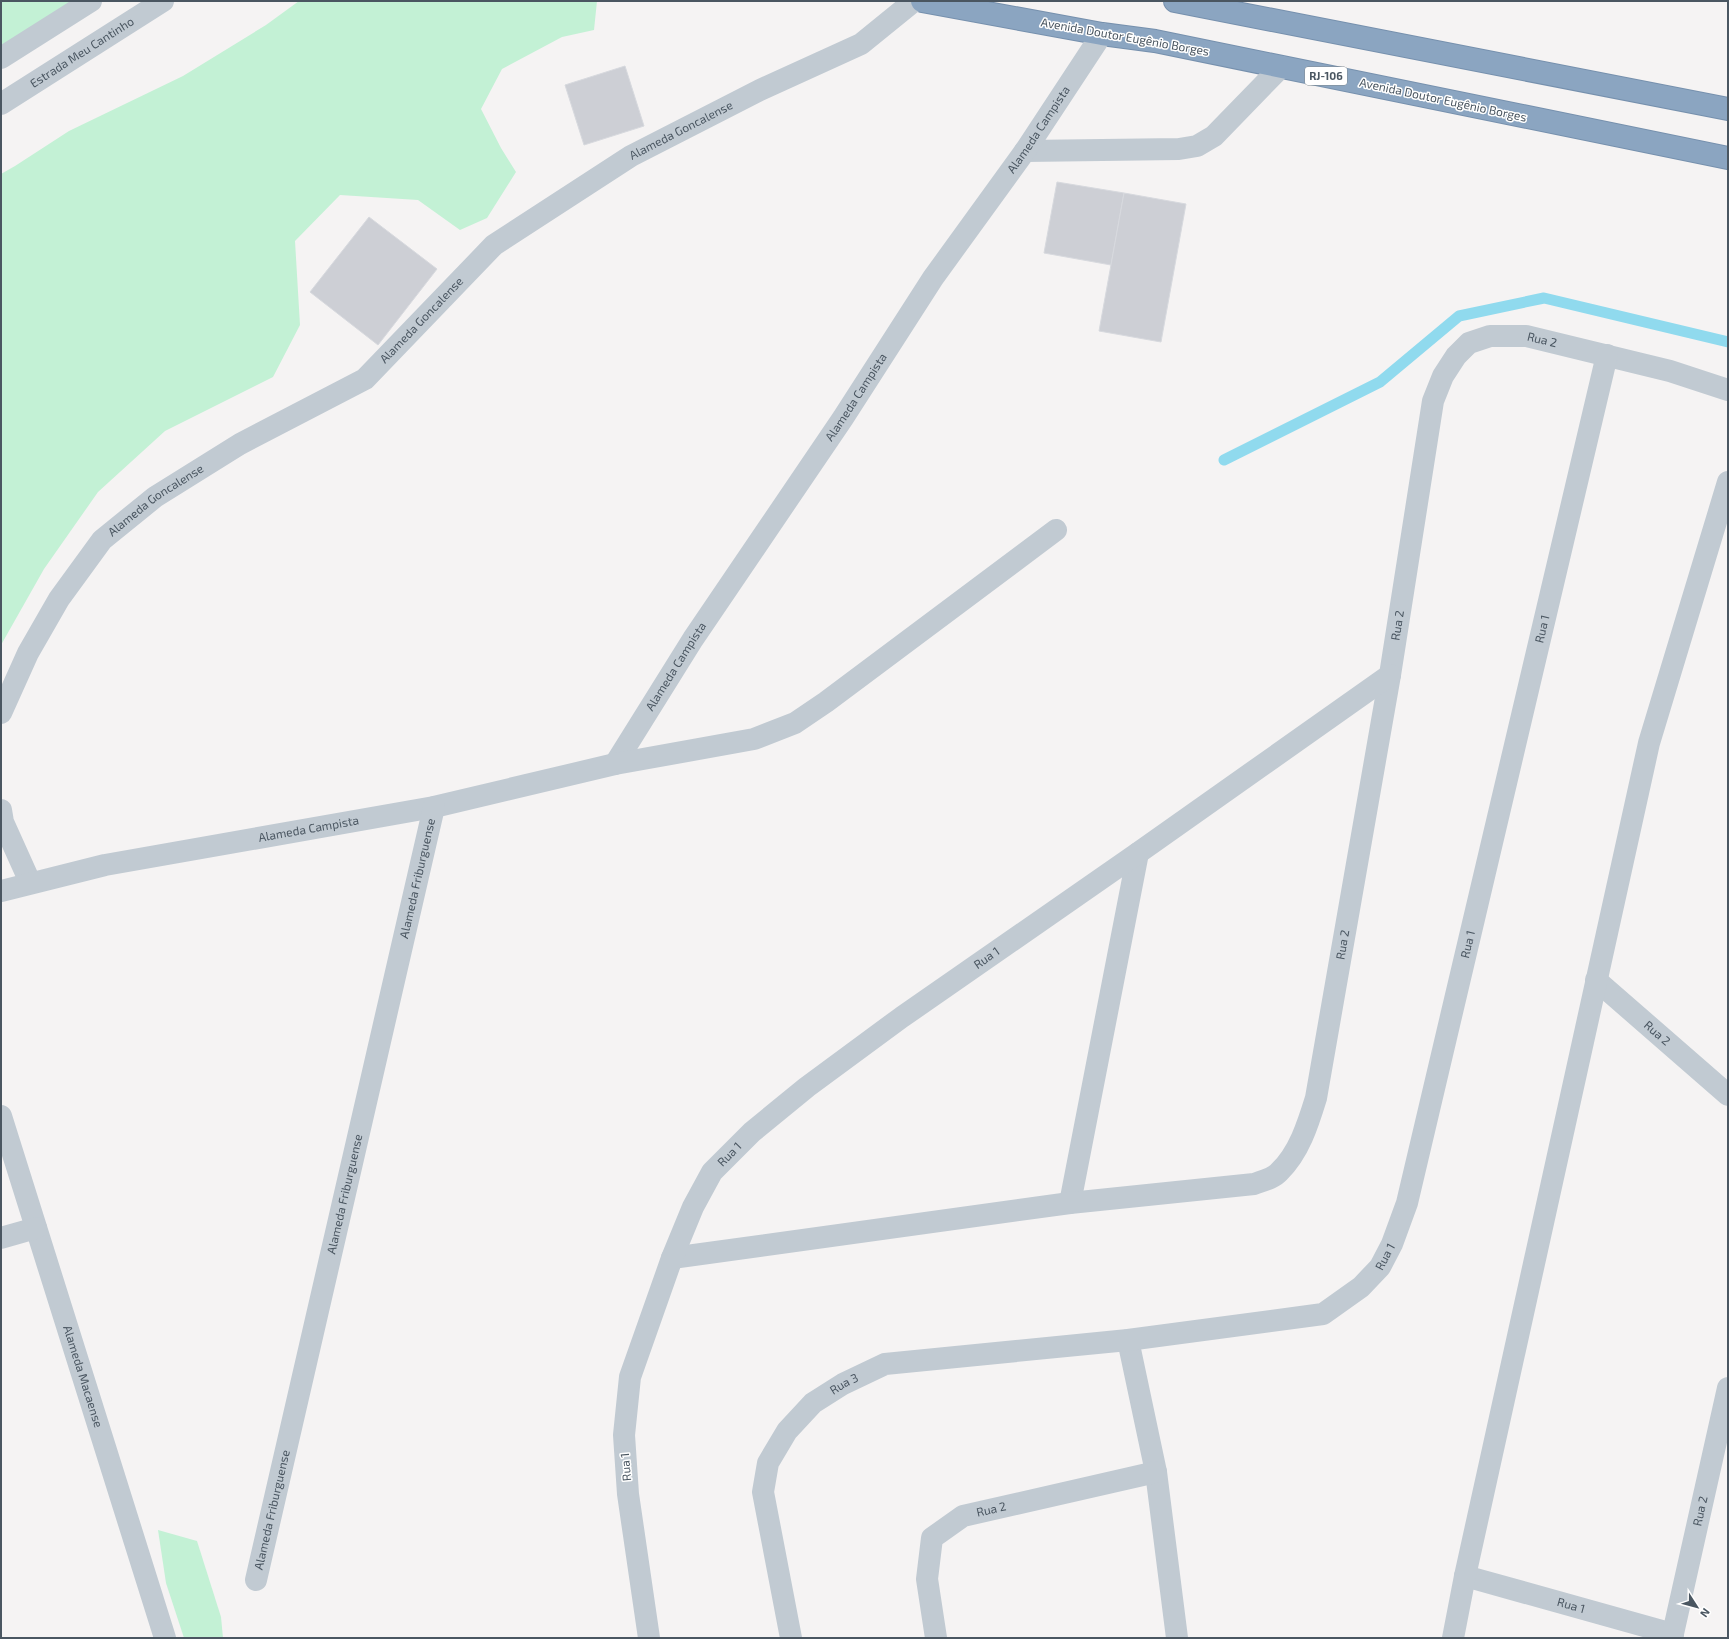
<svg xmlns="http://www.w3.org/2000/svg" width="1729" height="1639" viewBox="0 0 1729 1639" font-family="'Exo 2',sans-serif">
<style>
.green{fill:#c3f1d5}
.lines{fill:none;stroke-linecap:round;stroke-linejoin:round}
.stream{stroke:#90daee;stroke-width:11}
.building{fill:#cdcfd5;stroke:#d7d9de}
.highway-casing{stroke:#7690ad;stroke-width:24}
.minor{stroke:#c1cad2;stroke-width:22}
.highway{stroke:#8ba5c1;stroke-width:22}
.labels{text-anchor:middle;stroke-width:3;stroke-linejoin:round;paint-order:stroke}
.shield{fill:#fff;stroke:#808990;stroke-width:1}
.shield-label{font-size:11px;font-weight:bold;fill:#4a5661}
.street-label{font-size:12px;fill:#4a5661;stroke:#fff}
</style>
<rect width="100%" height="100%" fill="#f5f3f3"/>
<!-- green -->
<g class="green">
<path d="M 1,1 L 81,1 L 1,49 Z"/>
<path d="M 299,1 L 597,1 L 594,30 L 562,37 L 502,69 L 481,109 L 501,148 L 516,172 L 487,218 L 460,230 L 418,200 L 340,195 L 295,241 L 300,325 L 273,377 L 165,431 L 98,492 L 44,569 L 1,645 L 1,174 L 15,166 L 69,131 L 183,76 L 266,25 Z"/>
<path d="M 158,1530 L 197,1541 L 221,1617 L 223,1638 L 184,1638 L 166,1583 Z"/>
</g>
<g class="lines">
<!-- stream -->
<path class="stream" d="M 1224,460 L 1380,382 L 1459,316 L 1544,298 L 1728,342"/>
</g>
<!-- building -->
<g class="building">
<path d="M 625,66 L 644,126 L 584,145 L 565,85 Z"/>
<path d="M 1057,182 L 1124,193 L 1111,265 L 1044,253 Z"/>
<path d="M 1124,193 L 1186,204 L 1161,342 L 1099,331 Z"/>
<path d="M 369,217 L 437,269 L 378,345 L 310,292 Z"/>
</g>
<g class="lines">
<defs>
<g id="highway">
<path d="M 922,1 L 1102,34 L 1155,41 L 1728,158"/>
<path d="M 1175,1 L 1728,109"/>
</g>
</defs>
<!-- highway casing -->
<use href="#highway" class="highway-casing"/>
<!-- minor -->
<g class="minor">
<path d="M 1,58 L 91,1"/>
<path id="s1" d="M 1,104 L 163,1"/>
<path d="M 1025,151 L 1179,149 L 1197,146 L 1214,136 L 1281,67"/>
<path id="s2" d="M 1,713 L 28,653 L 59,599 L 102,540 L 155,497 L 240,444 L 365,379 L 494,245 L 631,156 L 760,90 L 861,44 L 914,1"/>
<path id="s3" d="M 615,764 L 693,639 L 843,418 L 933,278 L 1025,151 L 1102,34"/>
<path d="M 1,810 L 3,822 L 30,882"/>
<path id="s4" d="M 1,891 L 105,865 L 434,807 L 615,764 L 754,739 L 795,723 L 826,702 L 1056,530"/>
<path id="s5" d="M 1596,980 L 1728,1095"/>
<path id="s6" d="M 1,1116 L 165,1638"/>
<path d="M 1070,1203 L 1138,853"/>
<path d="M 1,1238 L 36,1228"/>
<path id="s7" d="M 672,1258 L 1070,1203 L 1254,1184 C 1262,1181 1274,1178 1279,1172 C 1299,1153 1308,1124 1316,1098 L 1390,675 L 1433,401 L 1443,376 L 1456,356 L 1469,343 L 1490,336 L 1526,336 L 1670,371 L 1728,390"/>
<path d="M 1128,1340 L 1156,1472 L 1177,1638"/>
<path id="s8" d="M 1465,1576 L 1673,1634"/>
<path id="s9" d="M 256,1580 L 434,807"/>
<path id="s10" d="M 649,1638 L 628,1494 L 624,1435 L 630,1377 L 672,1258 L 693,1207 L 712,1172 L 752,1132 L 807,1087 L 902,1017 L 1138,853 L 1390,675"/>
<path id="s11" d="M 791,1638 L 763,1492 L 768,1463 L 787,1431 L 813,1403 L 843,1384 L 885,1364 L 1128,1340 L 1323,1314 L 1361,1287 L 1380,1267 L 1392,1244 L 1407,1203 L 1607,355"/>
<path id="s12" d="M 936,1638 L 927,1579 L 932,1538 L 963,1516 L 1156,1472"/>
<path d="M 1453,1638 L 1465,1576 L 1649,743 L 1728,482"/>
<path id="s13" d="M 1672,1638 L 1728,1388"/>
</g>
<!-- highway -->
<use href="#highway" class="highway"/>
</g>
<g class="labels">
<!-- shield labels -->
<rect class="shield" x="1305" y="67" width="42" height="18" rx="3"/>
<g class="shield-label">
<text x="1326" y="80">RJ-106</text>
</g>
<!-- street labels -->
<g class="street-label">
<text transform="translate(1125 37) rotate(10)" y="4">Avenida Doutor Eugênio Borges</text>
<text dy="4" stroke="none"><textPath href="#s1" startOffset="96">Estrada Meu Cantinho</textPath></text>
<text transform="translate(1443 100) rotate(12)" y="4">Avenida Doutor Eugênio Borges</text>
<text dy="4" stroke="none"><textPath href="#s3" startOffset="763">Alameda Campista</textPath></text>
<text dy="4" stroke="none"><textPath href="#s2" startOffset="916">Alameda Goncalense</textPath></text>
<text dy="4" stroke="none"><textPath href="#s2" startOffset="592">Alameda Goncalense</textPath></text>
<text dy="4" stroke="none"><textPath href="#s7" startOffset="1549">Rua 2</textPath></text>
<text dy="4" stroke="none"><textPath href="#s3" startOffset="439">Alameda Campista</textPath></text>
<text dy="4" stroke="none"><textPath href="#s2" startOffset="268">Alameda Goncalense</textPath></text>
<text dy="4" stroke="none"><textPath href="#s7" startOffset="1178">Rua 2</textPath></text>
<text dy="4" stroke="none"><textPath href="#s11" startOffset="1510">Rua 1</textPath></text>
<text dy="4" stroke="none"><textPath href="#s3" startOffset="115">Alameda Campista</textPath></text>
<text dy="4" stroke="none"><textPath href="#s4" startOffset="314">Alameda Campista</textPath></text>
<text dy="4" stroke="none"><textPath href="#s9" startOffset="720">Alameda Friburguense</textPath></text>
<text dy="4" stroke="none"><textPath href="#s11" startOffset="1186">Rua 1</textPath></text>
<text dy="4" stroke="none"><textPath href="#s7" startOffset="854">Rua 2</textPath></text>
<text dy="4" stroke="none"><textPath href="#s10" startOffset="833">Rua 1</textPath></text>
<text dy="4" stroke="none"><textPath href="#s5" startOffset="81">Rua 2</textPath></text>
<text dy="4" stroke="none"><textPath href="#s10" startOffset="509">Rua 1</textPath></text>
<text dy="4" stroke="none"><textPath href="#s9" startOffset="396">Alameda Friburguense</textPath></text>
<text dy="4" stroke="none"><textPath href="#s11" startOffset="862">Rua 1</textPath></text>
<text dy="4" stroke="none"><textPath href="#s6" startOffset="273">Alameda Macaense</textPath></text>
<text dy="4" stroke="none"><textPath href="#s11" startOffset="290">Rua 3</textPath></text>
<text transform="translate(626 1467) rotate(-95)" y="4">Rua 1</text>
<text dy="4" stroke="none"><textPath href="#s9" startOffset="72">Alameda Friburguense</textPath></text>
<text dy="4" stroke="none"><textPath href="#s12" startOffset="168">Rua 2</textPath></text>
<text dy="4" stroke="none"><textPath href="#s13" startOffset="130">Rua 2</textPath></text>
<text dy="4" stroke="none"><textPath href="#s8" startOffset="110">Rua 1</textPath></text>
</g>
</g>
<!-- border -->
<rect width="1729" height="1639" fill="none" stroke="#4a5661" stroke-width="4"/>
<!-- north arrow -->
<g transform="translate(1697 1607) rotate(126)" stroke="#ffffff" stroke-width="3" paint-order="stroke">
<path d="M0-3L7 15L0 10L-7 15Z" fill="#4a5661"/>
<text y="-6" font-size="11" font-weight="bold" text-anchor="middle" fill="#4a5661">N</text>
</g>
</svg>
